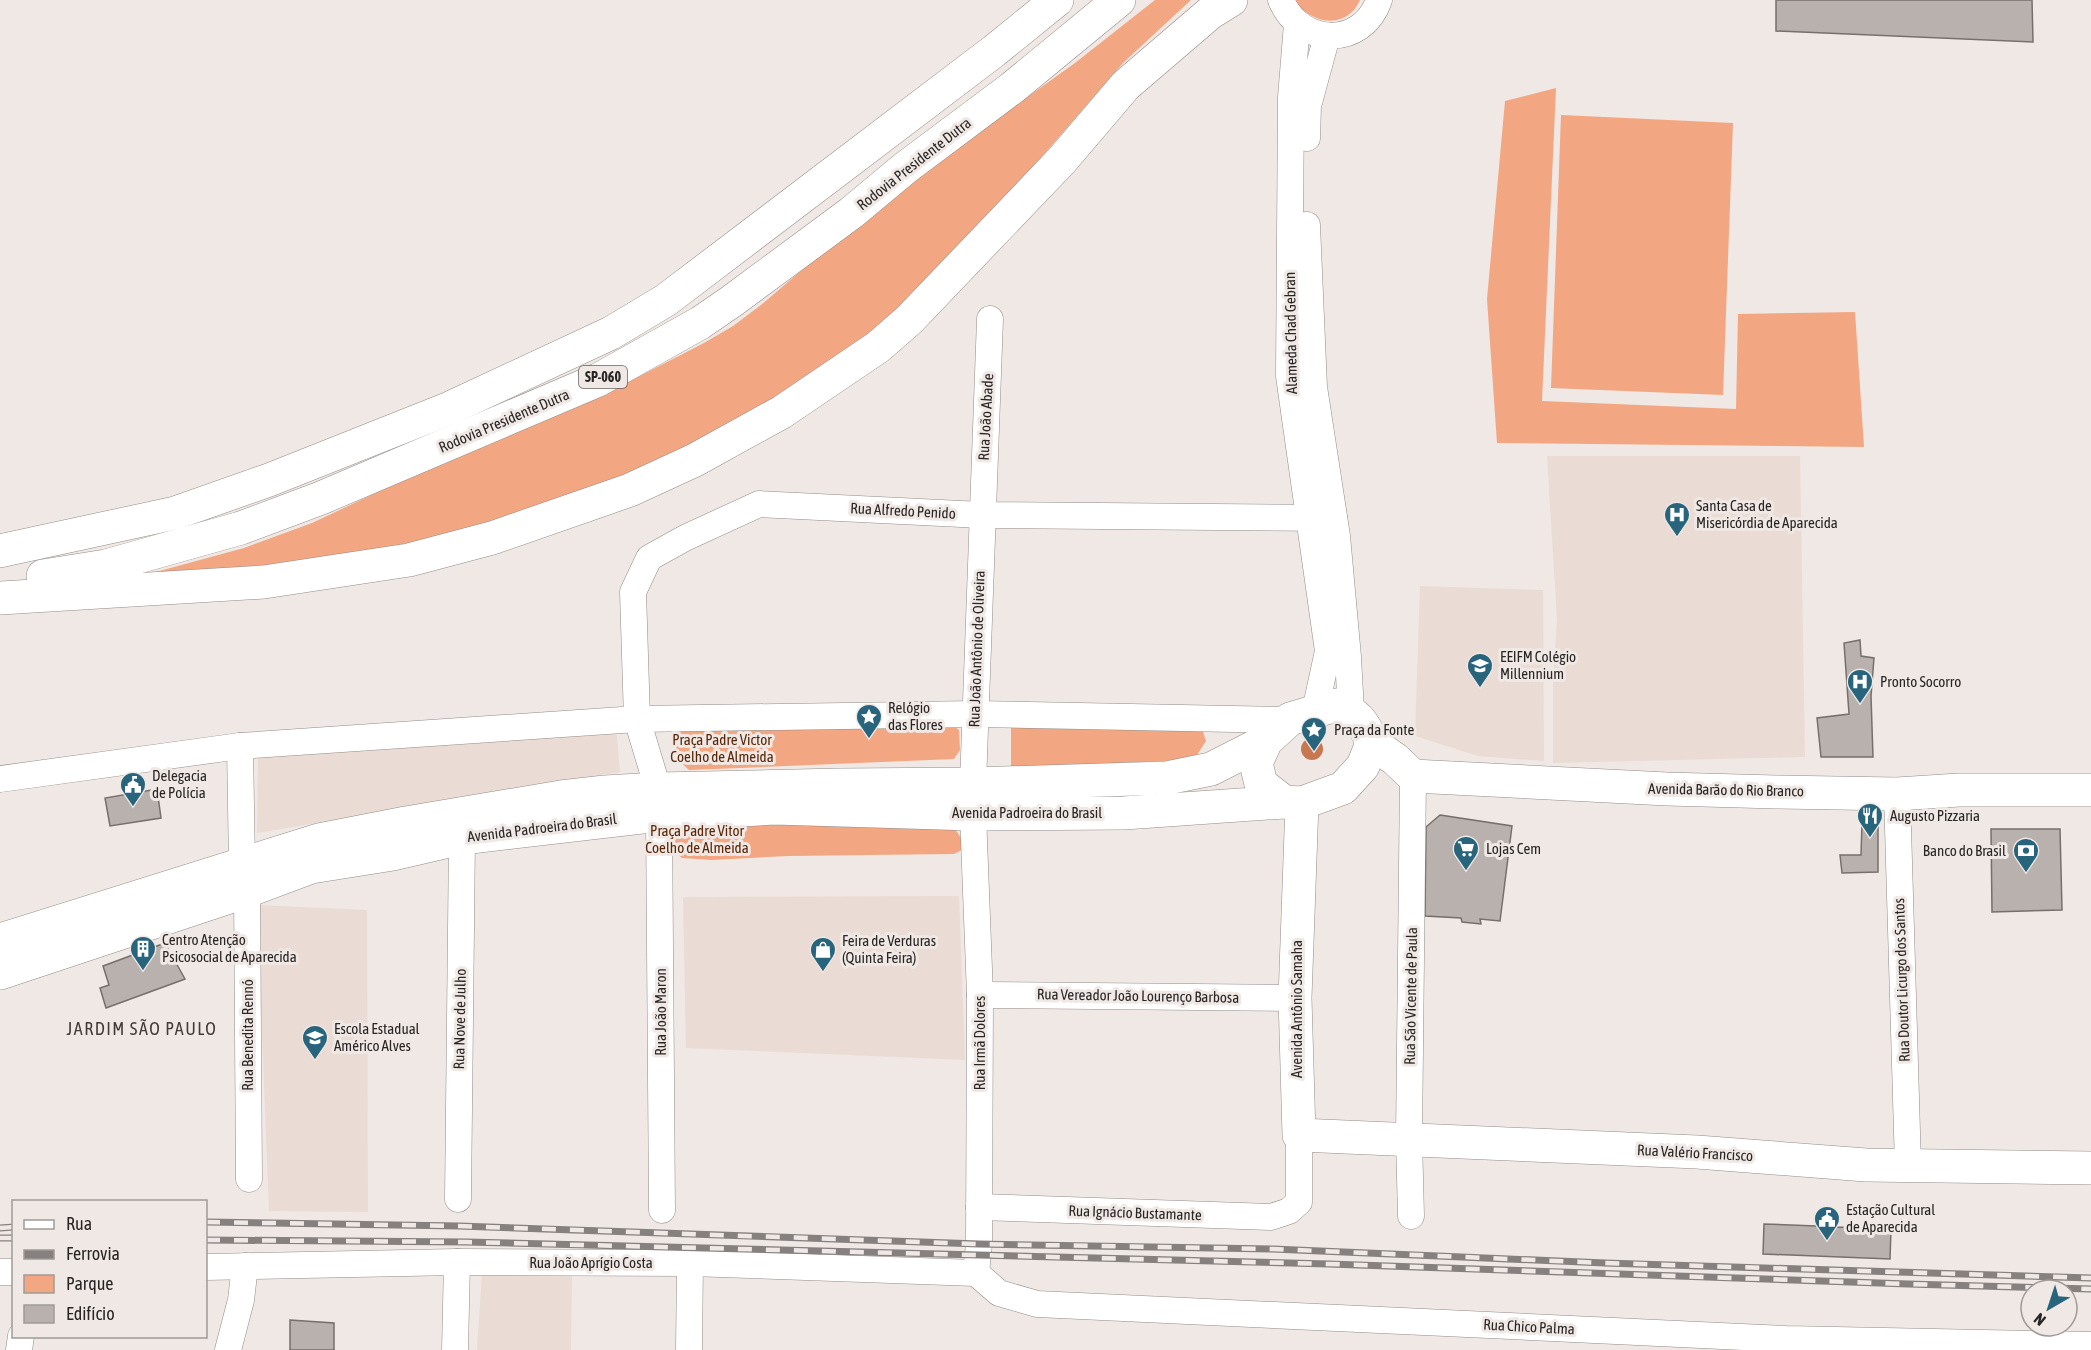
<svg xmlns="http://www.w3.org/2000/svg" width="2091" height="1350" viewBox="0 0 2091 1350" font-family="'Asap Condensed',sans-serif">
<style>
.built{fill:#eadbd4}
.green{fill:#f2a681}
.water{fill:#c87850}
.building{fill:#b9b1ae;stroke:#766f6c;stroke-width:1.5}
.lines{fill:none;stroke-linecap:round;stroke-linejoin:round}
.minor-casing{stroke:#938c89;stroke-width:27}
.major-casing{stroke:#938c89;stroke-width:34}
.highway-casing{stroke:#938c89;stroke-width:34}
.minor{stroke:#fff;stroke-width:26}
.major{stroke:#fff;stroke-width:33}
.highway{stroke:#fff;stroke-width:33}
.rail-casing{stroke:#86817f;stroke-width:7}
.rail{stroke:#efe8e4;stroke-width:4.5;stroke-dasharray:14;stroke-linecap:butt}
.labels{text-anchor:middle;stroke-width:6;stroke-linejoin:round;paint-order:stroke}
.shield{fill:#efe8e4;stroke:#64605e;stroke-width:1.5}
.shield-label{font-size:14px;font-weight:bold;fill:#282524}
.street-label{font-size:15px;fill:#282524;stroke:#efe8e4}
.poi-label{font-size:15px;fill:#282524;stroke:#efe8e4;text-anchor:start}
.park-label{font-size:15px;fill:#5a2607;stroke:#efe8e4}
.quarter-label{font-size:18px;letter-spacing:1.5px;fill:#423c39;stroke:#efe8e4}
</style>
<rect width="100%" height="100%" fill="#efe8e4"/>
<!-- built -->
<g class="built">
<path d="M 1547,456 L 1800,456 L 1805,757 L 1553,763 L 1553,676 L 1557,619 Z"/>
<path d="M 1420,586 L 1543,590 L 1544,761 L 1478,756 L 1415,736 Z"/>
<path d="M 616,726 L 620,772 L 257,833 L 258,758 Z"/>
<path d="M 959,896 L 965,1060 L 686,1048 L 683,897 Z"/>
<path d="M 257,905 L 367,910 L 368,1212 L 269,1211 Z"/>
<path d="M 572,1272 L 571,1350 L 477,1350 L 482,1273 Z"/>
</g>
<!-- green -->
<g class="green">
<path d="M 1155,0 L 1191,0 L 1123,63 L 993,213 L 873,340 L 694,451 L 482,527 L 348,557 L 119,582 L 244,548 L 312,523 L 467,450 L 599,397 L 704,343 L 733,326 L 761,305 L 885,199 L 1075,63 Z"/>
<path d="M 1295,0 L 1360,0 C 1358,4 1355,9 1352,12 C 1333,29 1307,19 1295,0 Z"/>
<path d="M 1556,88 L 1542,401 L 1736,409 L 1738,314 L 1855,312 L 1864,447 L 1497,443 L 1487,299 L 1505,101 Z"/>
<path d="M 1561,115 L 1733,123 L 1723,395 L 1551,388 Z"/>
<path d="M 948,722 L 959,730 L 960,750 L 954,759 L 689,770 L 677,759 L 675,741 L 682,729 Z"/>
<path d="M 1011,725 L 1202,729 L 1206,741 L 1197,755 L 1184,760 L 1011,768 Z"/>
<path d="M 695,822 L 948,824 C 958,831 962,837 964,849 L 954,854 L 788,856 L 712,860 L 682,858 L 670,848 L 670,825 Z"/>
</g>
<!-- water -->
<circle class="water" cx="1312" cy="749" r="11"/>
<!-- building -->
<g class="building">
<path d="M 1776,0 L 2032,0 L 2033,42 L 1776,31 Z"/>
<path d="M 1860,640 L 1861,656 L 1874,658 L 1871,696 L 1873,757 L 1821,757 L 1817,718 L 1849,714 L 1844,643 Z"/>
<path d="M 157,789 L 161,818 L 110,826 L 105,798 Z"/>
<path d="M 1440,815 L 1512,826 L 1500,921 L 1480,919 L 1481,924 L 1462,922 L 1461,918 L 1425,916 L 1426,827 Z"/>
<path d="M 1862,823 L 1878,824 L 1878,872 L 1842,873 L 1840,855 L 1861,855 Z"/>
<path d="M 1991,829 L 2060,829 L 2062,910 L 1992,912 Z"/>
<path d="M 165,943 L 185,979 L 106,1008 L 100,988 L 109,985 L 103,966 Z"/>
<path d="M 1817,1215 L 1836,1216 L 1836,1227 L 1891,1229 L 1890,1259 L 1763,1254 L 1764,1224 L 1816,1226 Z"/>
<path d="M 290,1320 L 334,1323 L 334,1350 L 290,1350 Z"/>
</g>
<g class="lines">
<defs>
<g id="minor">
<path d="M 1281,0 C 1300,46 1362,49 1379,0"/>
<path d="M 1297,24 L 1291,97 L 1289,376 L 1328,651 L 1315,711"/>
<path d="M 1307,138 L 1308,106 L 1327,36"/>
<path d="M 1307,225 L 1314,387 L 1337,536 L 1348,657 L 1351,712"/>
<path d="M 240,746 L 242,866"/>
<path d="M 0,779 L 240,746 L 637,719 L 975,714 L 1289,720"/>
<path d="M 973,784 L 990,319"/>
<path d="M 658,789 L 637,719 L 633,592 L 649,558 L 685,538 L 759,504 L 982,515 L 1334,518"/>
<path d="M 1897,794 L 1908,1166"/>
<path d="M 973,814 L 980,995 L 979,1244 L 976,1273"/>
<path d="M 659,815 L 662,1210"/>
<path d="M 247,891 L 249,1179"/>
<path d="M 980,995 L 1295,998"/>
<path d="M 458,1199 L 462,838"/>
<path d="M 979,1207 L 1271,1217 L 1289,1211 L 1299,1202 L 1299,1135"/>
<path d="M 1411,1216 L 1409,1139 L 1413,776"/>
<path d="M 206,1267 L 457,1262 L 690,1263 L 976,1273"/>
<path d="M 0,1272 L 14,1272"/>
<path d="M 976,1273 L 999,1293 L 1037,1304 L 1786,1339 L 2091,1345"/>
<path d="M 19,1350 L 21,1336"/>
<path d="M 228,1350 L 241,1300 L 245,1266"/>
<path d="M 455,1350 L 457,1262"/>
<path d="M 689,1350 L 690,1263"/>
</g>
<g id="major">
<path d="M 1372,743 L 1395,759 L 1413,776 L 1667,789 L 1776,792 L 1897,794 L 1959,790 L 2091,790"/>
<path d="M 1302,803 L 1295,998 L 1299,1135 L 1697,1152 L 1866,1165 L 2091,1168"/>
<path d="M 0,940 L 319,840 L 406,823 L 561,797 L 605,792 L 658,789 L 840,785 L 973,784 L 1167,778 L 1211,769 L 1266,741"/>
<path d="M 0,973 L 247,891 L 311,867 L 393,854 L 462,838 L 659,815 L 774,808 L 973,814 L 1124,813 L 1284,802 L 1302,803 L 1343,788 L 1363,766 L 1372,743 C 1363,720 1358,715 1336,705 L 1290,719 L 1266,741 L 1256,763 L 1261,784 L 1284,802"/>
</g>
<g id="highway">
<path d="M 0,551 L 175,513 L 269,480 L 450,408 L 611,333 L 666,300 L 994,51 L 1057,0"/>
<path d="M 43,576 L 106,566 L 241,528 L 321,498 L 598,380 L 700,323 L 732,301 L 851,213 L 905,168 L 1012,88 L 1119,0"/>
<path d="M 0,598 L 264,582 L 409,560 L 492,538 L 630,490 L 695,460 L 782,412 L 878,347 L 909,320 L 1062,160 L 1126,85 L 1210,13 L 1231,0"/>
</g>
</defs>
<!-- minor casing -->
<use href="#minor" class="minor-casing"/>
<!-- major casing -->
<use href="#major" class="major-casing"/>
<!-- highway casing -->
<use href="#highway" class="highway-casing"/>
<!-- minor -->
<use href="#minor" class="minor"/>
<!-- major -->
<use href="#major" class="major"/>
<!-- highway -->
<use href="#highway" class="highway"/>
<defs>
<g id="rail">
<path d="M 206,1222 L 459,1226 L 979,1244 L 1273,1249 L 1605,1263 L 2091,1278"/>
<path d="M 0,1228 L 14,1227"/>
<path d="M 0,1238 L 14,1238"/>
<path d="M 206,1240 L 466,1242 L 1329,1264 L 1908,1284 L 2091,1289"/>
</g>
</defs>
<!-- rail casing -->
<use href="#rail" class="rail-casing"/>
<!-- rail -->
<use href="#rail" class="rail"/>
</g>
<!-- icons -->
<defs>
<symbol id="hospital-pin" viewBox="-11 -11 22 30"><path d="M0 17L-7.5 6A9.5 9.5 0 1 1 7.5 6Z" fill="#28657c" stroke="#efe8e4"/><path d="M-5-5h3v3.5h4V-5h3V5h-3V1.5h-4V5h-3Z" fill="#fff"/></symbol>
<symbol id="school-pin" viewBox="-11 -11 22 30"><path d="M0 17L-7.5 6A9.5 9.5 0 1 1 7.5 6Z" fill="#28657c" stroke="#efe8e4"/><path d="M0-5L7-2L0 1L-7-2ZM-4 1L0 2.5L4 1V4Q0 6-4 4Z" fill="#fff"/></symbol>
<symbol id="sight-pin" viewBox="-11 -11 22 30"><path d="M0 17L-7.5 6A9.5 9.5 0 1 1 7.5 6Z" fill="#28657c" stroke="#efe8e4"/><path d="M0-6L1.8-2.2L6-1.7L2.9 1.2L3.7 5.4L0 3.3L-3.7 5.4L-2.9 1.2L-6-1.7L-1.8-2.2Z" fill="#fff"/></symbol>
<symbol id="civic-pin" viewBox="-11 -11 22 30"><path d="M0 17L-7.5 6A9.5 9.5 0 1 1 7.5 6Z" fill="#28657c" stroke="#efe8e4"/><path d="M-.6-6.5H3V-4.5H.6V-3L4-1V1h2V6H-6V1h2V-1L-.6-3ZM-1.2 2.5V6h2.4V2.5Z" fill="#fff"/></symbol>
<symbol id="restaurant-pin" viewBox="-11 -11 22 30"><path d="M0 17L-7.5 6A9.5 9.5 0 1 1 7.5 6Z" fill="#28657c" stroke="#efe8e4"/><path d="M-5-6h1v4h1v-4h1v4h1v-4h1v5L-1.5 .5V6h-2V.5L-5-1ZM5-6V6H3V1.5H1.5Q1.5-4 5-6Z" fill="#fff"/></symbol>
<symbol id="supermarket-pin" viewBox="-11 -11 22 30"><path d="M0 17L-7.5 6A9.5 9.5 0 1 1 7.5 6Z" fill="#28657c" stroke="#efe8e4"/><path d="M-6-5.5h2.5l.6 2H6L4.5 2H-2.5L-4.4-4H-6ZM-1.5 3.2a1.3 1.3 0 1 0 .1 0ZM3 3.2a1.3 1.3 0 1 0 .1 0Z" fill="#fff"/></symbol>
<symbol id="bank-pin" viewBox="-11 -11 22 30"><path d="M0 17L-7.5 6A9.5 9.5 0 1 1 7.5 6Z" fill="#28657c" stroke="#efe8e4"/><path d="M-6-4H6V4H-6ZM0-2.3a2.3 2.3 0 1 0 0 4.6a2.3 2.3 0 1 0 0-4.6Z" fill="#fff"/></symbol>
<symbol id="building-pin" viewBox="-11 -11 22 30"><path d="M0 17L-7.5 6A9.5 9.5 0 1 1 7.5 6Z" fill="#28657c" stroke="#efe8e4"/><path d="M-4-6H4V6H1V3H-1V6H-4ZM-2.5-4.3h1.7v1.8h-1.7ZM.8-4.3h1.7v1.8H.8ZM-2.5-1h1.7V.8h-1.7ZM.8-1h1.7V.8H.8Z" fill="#fff"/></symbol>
<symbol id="shop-pin" viewBox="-11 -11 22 30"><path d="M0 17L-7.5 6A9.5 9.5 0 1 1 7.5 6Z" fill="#28657c" stroke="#efe8e4"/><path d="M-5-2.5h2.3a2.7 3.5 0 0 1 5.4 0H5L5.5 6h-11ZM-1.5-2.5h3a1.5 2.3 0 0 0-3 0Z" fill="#fff"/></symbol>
</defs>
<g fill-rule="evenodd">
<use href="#hospital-pin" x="1662" y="500" width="30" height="40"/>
<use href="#school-pin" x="1465" y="651" width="30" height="40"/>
<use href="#hospital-pin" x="1845" y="667" width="30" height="40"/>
<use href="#sight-pin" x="854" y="702" width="30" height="40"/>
<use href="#sight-pin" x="1299" y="715" width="30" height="40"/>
<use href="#civic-pin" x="118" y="770" width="30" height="40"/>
<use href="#restaurant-pin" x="1855" y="801" width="30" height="40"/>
<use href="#supermarket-pin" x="1451" y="834" width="30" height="40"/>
<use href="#bank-pin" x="2011" y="836" width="30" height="40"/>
<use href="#building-pin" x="128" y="934" width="30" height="40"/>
<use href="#shop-pin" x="808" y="935" width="30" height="40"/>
<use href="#school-pin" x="300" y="1023" width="30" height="40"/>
<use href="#civic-pin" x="1812" y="1204" width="30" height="40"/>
</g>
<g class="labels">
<!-- shield labels -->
<rect class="shield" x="579" y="366" width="48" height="22" rx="4.5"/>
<g class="shield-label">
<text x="603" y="382">SP-060</text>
</g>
<!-- street labels -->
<g class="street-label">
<text transform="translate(914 164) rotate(-38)" y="5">Rodovia Presidente Dutra</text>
<text transform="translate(1291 333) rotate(-91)" y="5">Alameda Chad Gebran</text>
<text transform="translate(986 417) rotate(-87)" y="5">Rua João Abade</text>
<text transform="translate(504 421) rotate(-23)" y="5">Rodovia Presidente Dutra</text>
<text transform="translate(903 511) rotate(3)" y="5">Rua Alfredo Penido</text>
<text transform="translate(977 649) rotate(-88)" y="5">Rua João Antônio de Oliveira</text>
<text transform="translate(1726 790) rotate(1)" y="5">Avenida Barão do Rio Branco</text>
<text x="1027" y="818">Avenida Padroeira do Brasil</text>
<text transform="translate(542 828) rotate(-7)" y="5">Avenida Padroeira do Brasil</text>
<text transform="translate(1902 980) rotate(-92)" y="5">Rua Doutor Licurgo dos Santos</text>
<text transform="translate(1138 996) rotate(1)" y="5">Rua Vereador João Lourenço Barbosa</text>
<text transform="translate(1411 996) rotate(-89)" y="5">Rua São Vicente de Paula</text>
<text transform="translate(1297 1009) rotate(-90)" y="5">Avenida Antônio Samaha</text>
<text transform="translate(661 1012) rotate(-90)" y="5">Rua João Maron</text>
<text transform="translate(460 1019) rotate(-89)" y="5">Rua Nove de Julho</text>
<text transform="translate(248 1035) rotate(-90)" y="5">Rua Benedita Rennó</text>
<text transform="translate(980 1043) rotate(-90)" y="5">Rua Irmã Dolores</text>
<text transform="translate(1695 1153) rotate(3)" y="5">Rua Valério Francisco</text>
<text transform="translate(1135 1213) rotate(2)" y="5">Rua Ignácio Bustamante</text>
<text x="591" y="1268">Rua João Aprígio Costa</text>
<text transform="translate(1529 1327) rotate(3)" y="5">Rua Chico Palma</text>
</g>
<!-- poi labels -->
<g class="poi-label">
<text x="1696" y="511">Santa Casa de<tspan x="1696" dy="17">Misericórdia de Aparecida</tspan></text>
<text x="1500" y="662">EEIFM Colégio<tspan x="1500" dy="17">Millennium</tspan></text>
<text x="1880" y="687">Pronto Socorro</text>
<text x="888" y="713">Relógio<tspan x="888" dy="17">das Flores</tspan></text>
<text x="1334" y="735">Praça da Fonte</text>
<text x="152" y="781">Delegacia<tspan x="152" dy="17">de Polícia</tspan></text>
<text x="1890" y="821">Augusto Pizzaria</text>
<text x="1486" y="854">Lojas Cem</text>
<text x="2006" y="856" text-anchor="end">Banco do Brasil</text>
<text x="162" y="945">Centro Atenção<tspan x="162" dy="17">Psicosocial de Aparecida</tspan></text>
<text x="842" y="946">Feira de Verduras<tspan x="842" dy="17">(Quinta Feira)</tspan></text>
<text x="334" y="1034">Escola Estadual<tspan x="334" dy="17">Américo Alves</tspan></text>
<text x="1846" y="1215">Estação Cultural<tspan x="1846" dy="17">de Aparecida</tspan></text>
</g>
<!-- park labels -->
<g class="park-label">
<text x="722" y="745">Praça Padre Victor<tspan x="722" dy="17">Coelho de Almeida</tspan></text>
<text x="697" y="836">Praça Padre Vitor<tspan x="697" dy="17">Coelho de Almeida</tspan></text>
</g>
<!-- quarter labels -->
<g class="quarter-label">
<text x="142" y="1035">JARDIM SÃO PAULO</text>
</g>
</g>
<!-- legend -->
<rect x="12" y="1200" width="195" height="138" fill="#efe8e4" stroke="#9f9a97" stroke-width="1.5"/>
<rect x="24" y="1220" width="30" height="9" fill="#ffffff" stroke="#9f9a97" stroke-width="1.5"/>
<text x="66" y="1230" font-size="18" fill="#282524">Rua</text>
<rect x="24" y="1250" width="30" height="9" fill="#86817f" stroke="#9f9a97" stroke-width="1.5"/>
<text x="66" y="1260" font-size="18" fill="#282524">Ferrovia</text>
<rect x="24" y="1275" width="30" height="18" fill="#f2a681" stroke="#9f9a97" stroke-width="1.5"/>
<text x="66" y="1290" font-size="18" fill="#282524">Parque</text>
<rect x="24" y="1305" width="30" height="18" fill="#b9b1ae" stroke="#9f9a97" stroke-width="1.5"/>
<text x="66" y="1320" font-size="18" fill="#282524">Edifício</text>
<!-- north arrow -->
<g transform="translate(2049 1308) rotate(219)"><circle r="28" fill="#efe8e4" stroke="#9f9a97" stroke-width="1.5"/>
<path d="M0-4.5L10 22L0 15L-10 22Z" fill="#28657c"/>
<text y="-9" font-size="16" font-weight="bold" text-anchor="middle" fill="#282524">N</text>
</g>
</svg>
